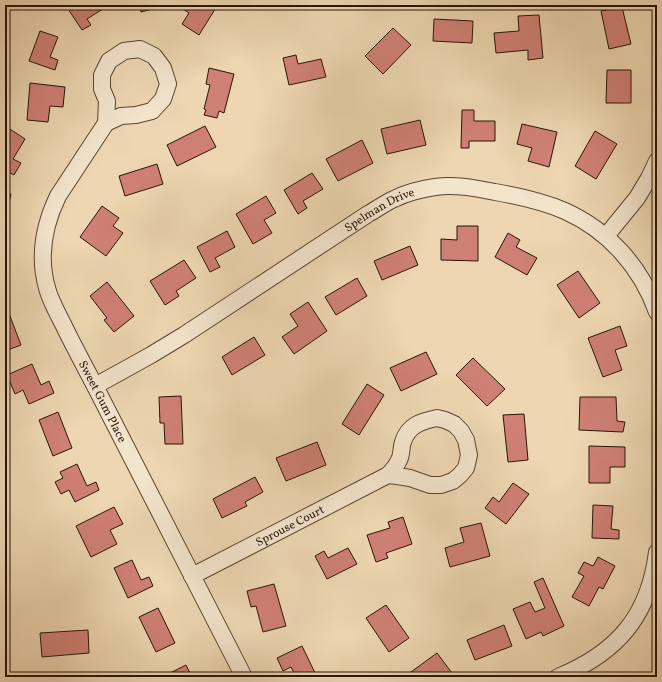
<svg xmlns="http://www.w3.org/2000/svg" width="662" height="682" viewBox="0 0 662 682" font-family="Vollkorn,serif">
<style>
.building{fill:#cf8074;stroke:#281508}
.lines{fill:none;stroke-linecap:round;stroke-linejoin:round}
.minor-casing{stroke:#594532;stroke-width:18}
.minor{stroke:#f3e4cc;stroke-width:16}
.labels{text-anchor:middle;stroke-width:3;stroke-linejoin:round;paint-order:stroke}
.street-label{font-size:12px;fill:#281508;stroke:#f3e4cc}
</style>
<rect width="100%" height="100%" fill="#edd6b1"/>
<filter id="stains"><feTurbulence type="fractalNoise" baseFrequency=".005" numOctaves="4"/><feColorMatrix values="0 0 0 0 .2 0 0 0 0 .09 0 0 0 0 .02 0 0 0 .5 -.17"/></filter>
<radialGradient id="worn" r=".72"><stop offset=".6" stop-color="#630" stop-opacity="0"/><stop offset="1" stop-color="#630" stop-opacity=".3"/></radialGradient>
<!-- building -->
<g class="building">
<path d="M 74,5 L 104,5 L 106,7 L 87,19 L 91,25 L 82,30 L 68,9 Z"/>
<path d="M 139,5 L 160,5 L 160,7 L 141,12 Z"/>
<path d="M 177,5 L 216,5 L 217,6 L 199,35 L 182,24 L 189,13 Z"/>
<path d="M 622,7 L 631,44 L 609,49 L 601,11 Z"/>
<path d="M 539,15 L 543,58 L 528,60 L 528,50 L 496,53 L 494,33 L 519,31 L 518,16 Z"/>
<path d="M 434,19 L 473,21 L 472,43 L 433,41 Z"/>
<path d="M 393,28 L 411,45 L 383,74 L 365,56 Z"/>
<path d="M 40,31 L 58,37 L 50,57 L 58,60 L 55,70 L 29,61 Z"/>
<path d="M 296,55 L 298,64 L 321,59 L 326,77 L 289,85 L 283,58 Z"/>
<path d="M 209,68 L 234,74 L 224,113 L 219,111 L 217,118 L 204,115 L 206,110 L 204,109 L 210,85 L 206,84 Z"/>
<path d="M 607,70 L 631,70 L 631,103 L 606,103 Z"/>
<path d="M 30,83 L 65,87 L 63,107 L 50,106 L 48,122 L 27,120 Z"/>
<path d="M 462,110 L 474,110 L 474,121 L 495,121 L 495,141 L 469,141 L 469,148 L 461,148 Z"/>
<path d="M 420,120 L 426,145 L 387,154 L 381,129 Z"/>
<path d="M 522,124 L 557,132 L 549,167 L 528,161 L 532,148 L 517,144 Z"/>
<path d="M 205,126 L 216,147 L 177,166 L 167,145 Z"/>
<path d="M 10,129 L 25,139 L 13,159 L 21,163 L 14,175 L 5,170 L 5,136 Z"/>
<path d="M 595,131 L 617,144 L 596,179 L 575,166 Z"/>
<path d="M 362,140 L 373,163 L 338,181 L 326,159 Z"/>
<path d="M 157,164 L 163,184 L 125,196 L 119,176 Z"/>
<path d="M 312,173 L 323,189 L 303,201 L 307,208 L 298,214 L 284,190 Z"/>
<path d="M 5,192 L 11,194 L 9,203 L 5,202 Z"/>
<path d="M 266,196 L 276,213 L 264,220 L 272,233 L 253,244 L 236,214 Z"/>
<path d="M 102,206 L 119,218 L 113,226 L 123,233 L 106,256 L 80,237 Z"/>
<path d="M 457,226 L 478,226 L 478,261 L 441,260 L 441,239 L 457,240 Z"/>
<path d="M 227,231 L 235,247 L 215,258 L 220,267 L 210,272 L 197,247 Z"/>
<path d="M 508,233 L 520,240 L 516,247 L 537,258 L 527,275 L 495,257 Z"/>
<path d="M 410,246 L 418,265 L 382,280 L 374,261 Z"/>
<path d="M 184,260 L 196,278 L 176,291 L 179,296 L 165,305 L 150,281 Z"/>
<path d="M 578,271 L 600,303 L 579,318 L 557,285 Z"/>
<path d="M 357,278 L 367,296 L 336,315 L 325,297 Z"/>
<path d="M 107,282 L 134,316 L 114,332 L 104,320 L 107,318 L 90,296 Z"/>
<path d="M 308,302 L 327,331 L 294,354 L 282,337 L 298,326 L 290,314 Z"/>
<path d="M 5,303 L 21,345 L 5,351 Z"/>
<path d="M 620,326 L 627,346 L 615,350 L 622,370 L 603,377 L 588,338 Z"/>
<path d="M 254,337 L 265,355 L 232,375 L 222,357 Z"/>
<path d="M 426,352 L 437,374 L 401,391 L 390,368 Z"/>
<path d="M 473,358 L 505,389 L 487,406 L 456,375 Z"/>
<path d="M 32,364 L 41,385 L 49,381 L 54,393 L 29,404 L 23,390 L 15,394 L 7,375 Z"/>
<path d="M 367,384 L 384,395 L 359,435 L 342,424 Z"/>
<path d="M 181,396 L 183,444 L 165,444 L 164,423 L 160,423 L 159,397 Z"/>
<path d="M 580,397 L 616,397 L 617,421 L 625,422 L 623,432 L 579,430 Z"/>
<path d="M 58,412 L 72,448 L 53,456 L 39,420 Z"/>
<path d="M 524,414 L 528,460 L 508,462 L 503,415 Z"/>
<path d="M 317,442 L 326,465 L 286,481 L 276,458 Z"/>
<path d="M 589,446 L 625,447 L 625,467 L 610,467 L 610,483 L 589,483 Z"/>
<path d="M 77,464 L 87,486 L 96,482 L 99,490 L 75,502 L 69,490 L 61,494 L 55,482 L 63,478 L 60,472 Z"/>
<path d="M 255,477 L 263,492 L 245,502 L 247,506 L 222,518 L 213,499 Z"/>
<path d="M 513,483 L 529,494 L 506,524 L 485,508 L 493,497 L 499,502 Z"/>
<path d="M 593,505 L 613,506 L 611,529 L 619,530 L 619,539 L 592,538 Z"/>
<path d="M 114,507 L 123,524 L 110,530 L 117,544 L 91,557 L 76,526 Z"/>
<path d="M 403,517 L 412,544 L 386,553 L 388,558 L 376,562 L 367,535 L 390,528 L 388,522 Z"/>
<path d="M 481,523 L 490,556 L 450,567 L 445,548 L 464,542 L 460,528 Z"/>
<path d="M 348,548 L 357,564 L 327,579 L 315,556 L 324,551 L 328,558 Z"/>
<path d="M 598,557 L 615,566 L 603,589 L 599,587 L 589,606 L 572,597 L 584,576 L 578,573 L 584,562 L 593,566 Z"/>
<path d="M 132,560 L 141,580 L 149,577 L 153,586 L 128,598 L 114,568 Z"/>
<path d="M 543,578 L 564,626 L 543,636 L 541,632 L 526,639 L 513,609 L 530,602 L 535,612 L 545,608 L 534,582 Z"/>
<path d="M 274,584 L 286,626 L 263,632 L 256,606 L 251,607 L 247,591 Z"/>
<path d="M 386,605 L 409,638 L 389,652 L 366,618 Z"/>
<path d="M 158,608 L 175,643 L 156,652 L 139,617 Z"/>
<path d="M 504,625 L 512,646 L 475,660 L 467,640 Z"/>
<path d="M 88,630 L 89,653 L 42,657 L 40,633 Z"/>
<path d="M 302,646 L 317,677 L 296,677 L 291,667 L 283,671 L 277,658 Z"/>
<path d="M 437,653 L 452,673 L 447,677 L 404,677 Z"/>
<path d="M 186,665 L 192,677 L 170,677 L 168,674 Z"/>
</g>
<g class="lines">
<defs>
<g id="minor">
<path id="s1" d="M 106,123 L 121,116 L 136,115 L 152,111 L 163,99 L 168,84 L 163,68 L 154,56 L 140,49 L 124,51 L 109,61 L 102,75 L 102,89 L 107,101 L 106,123 L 58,196 C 44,225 38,256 47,288 C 50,300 57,312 63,324 C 73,345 84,365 95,386 L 244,677"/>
<path d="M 606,236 L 637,198 L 649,178 L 657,161"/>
<path id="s2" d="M 95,386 L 151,355 L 184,335 L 368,214 C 377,209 385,203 394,199 C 406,193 421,189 435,187 C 455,184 475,188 495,192 C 518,196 544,202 565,211 C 609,231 641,267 657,312"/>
<path d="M 437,418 L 445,420 L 454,424 L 461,431 L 466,440 L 469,455 L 466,468 L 460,475 L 453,481 L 441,485 L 430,485 L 410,478 L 397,476 L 388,475 C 392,471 397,465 399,460 C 402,455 401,447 403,442 C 408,425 422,421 437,418 Z"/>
<path id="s3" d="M 192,576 L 388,475"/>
<path d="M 558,677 C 617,653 649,616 657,552"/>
</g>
</defs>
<!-- minor casing -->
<use href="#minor" class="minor-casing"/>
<!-- minor -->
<use href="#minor" class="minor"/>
</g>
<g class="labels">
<!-- street labels -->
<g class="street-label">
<text dy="4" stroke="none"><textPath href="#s2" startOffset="335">Spelman Drive</textPath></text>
<text dy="4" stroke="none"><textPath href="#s1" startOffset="535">Sweet Gum Place</textPath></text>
<text dy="4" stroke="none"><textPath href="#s3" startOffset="110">Sprouse Court</textPath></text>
</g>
</g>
<!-- margin -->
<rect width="662" height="682" fill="none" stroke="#edd6b1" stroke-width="20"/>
<rect x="6" y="6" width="650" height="670" fill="none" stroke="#281508" stroke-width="2"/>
<rect x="10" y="10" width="642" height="662" fill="none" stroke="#281508"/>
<rect width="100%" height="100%" filter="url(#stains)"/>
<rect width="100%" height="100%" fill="url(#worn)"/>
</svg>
